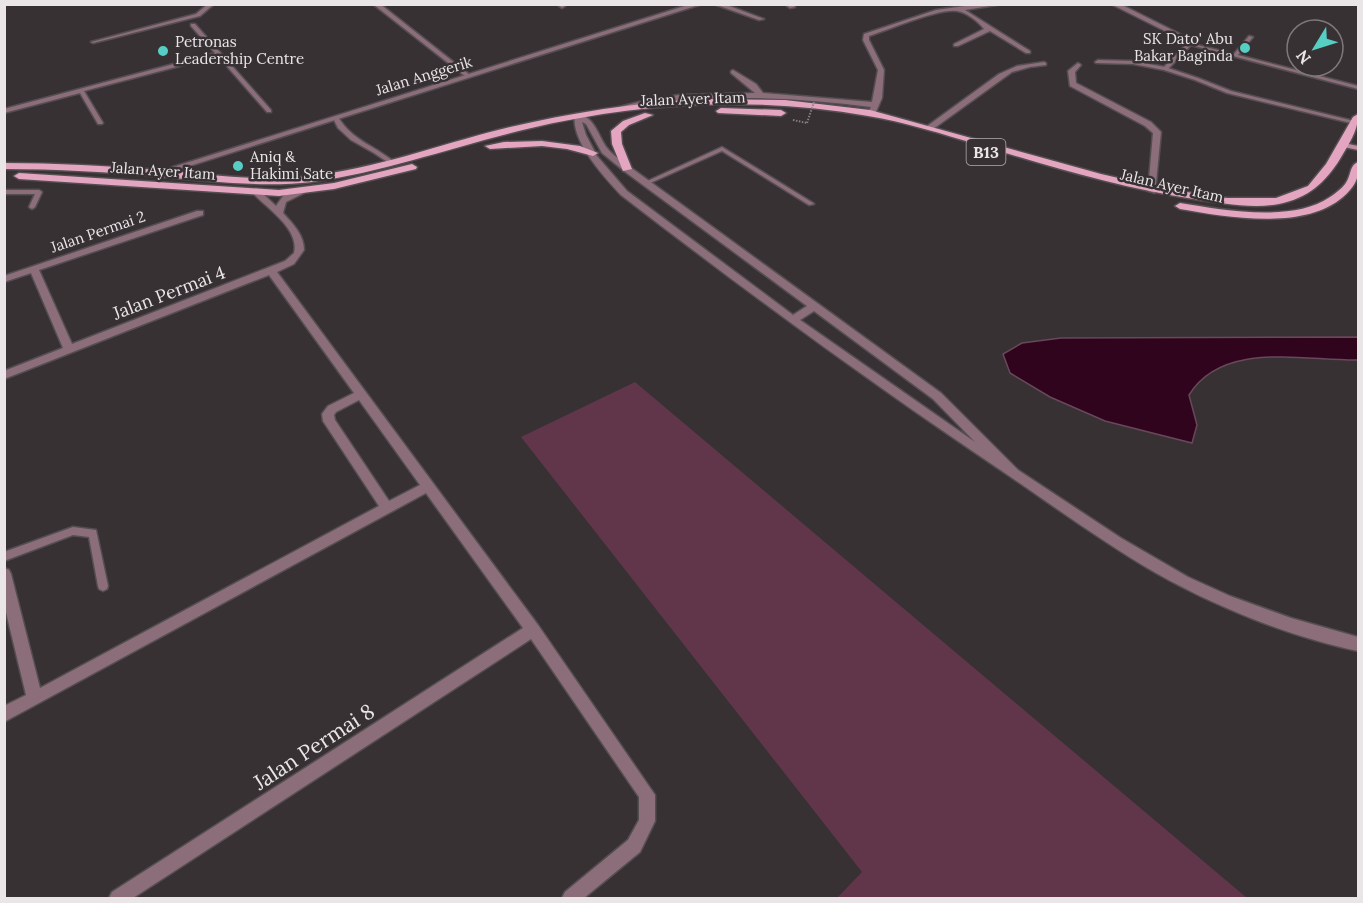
<svg xmlns="http://www.w3.org/2000/svg" width="1363" height="903" viewBox="0 0 1363 903" font-family="Lora,serif">
<style>
.green{fill:#61364a}
.water{fill:#30041d;stroke:#68485a;stroke-width:1.5}
.lines{fill:none;stroke-linecap:round;stroke-linejoin:round}
.service-casing{stroke:#544e51;stroke-width:3}
.minor-casing{stroke:#544e51;stroke-width:3}
.tertiary-casing{stroke:#544e51;stroke-width:3}
.secondary-casing{stroke:#544e51;stroke-width:3}
.primary-casing{stroke:#544e51;stroke-width:3}
.path{stroke:#858082;stroke-width:2;stroke-dasharray:1.5 1.5;stroke-linecap:butt}
.service{fill:#8c6d7a;fill-rule:evenodd}
.minor{fill:#8c6d7a;fill-rule:evenodd}
.tertiary{fill:#8c6d7a;fill-rule:evenodd}
.secondary{fill:#be8da2;fill-rule:evenodd}
.primary{fill:#e4a5c1;fill-rule:evenodd}
.path-bridge{stroke:#858082;stroke-width:2;stroke-dasharray:1.5 1.5;stroke-linecap:butt}
.poi-dot{fill:#56cec4;stroke:#373134;stroke-width:2}
.labels{text-anchor:middle;stroke-width:5;stroke-linejoin:round;paint-order:stroke}
.far-poi-label{font-size:15px;fill:#eae6e7;stroke:#373134;text-anchor:start}
.far-street-label{font-size:15px;fill:#eae6e7;stroke:#373134}
.shield{fill:#373134;stroke:#b4b0b1;stroke-width:1.5}
.shield-label{font-size:16px;font-weight:bold;fill:#eae6e7}
.street-label{font-size:18px;fill:#eae6e7;stroke:#373134}
.near-street-label{font-size:21px;fill:#eae6e7;stroke:#373134}
</style>
<rect width="100%" height="100%" fill="#373134"/>
<!-- green -->
<path class="green" d="M 635,382 L 1247,898 L 837,898 L 862,872 L 521,437 Z"/>
<!-- water -->
<path class="water" d="M 1358,337 L 1358,360 C 1304,361 1223,340 1189,395 L 1197,425 L 1192,443 L 1105,421 L 1050,397 L 1010,373 L 1003,354 L 1022,343 L 1061,338 Z"/>
<g class="lines">
<defs>
<g id="service">
<path d="M 208,4 L 214,4 L 200,16 L 93,43 L 91,42 L 196,14 Z"/>
<path d="M 191,24 L 195,24 L 271,110 L 271,112 L 267,112 L 218,56 L 84,91 L 103,123 L 102,124 L 98,124 L 80,93 L 4,113 L 4,109 L 215,53 L 191,26 Z"/>
<path d="M 1249,36 L 1253,37 L 1238,55 L 1358,86 L 1358,89 L 1187,44 L 1189,43 L 1234,54 Z"/>
<path d="M 1098,60 L 1133,61 L 1165,67 L 1198,78 L 1231,91 L 1358,122 L 1355,124 L 1227,93 L 1195,80 L 1164,70 L 1133,64 L 1096,63 L 1095,62 Z"/>
<path d="M 334,117 L 338,117 C 352,140 373,145 393,161 L 393,163 L 389,163 L 374,153 L 351,140 L 338,128 L 333,118 Z"/>
<path d="M 722,147 L 813,203 L 814,204 L 809,205 L 722,151 L 648,184 L 643,183 Z"/>
<path d="M 4,190 L 39,190 L 42,192 L 35,207 L 32,209 L 29,207 L 35,194 L 4,194 Z"/>
<path d="M 73,527 L 96,530 L 108,586 L 107,589 L 103,591 L 99,589 L 98,586 L 89,537 L 73,535 L 4,561 L 4,552 Z"/>
</g>
<g id="minor">
<path d="M 373,4 L 380,4 L 470,75 L 470,77 L 466,77 Z"/>
<path d="M 557,4 L 564,4 L 565,6 L 562,8 Z"/>
<path d="M 714,4 L 724,4 L 764,19 L 759,20 Z"/>
<path d="M 785,4 L 793,4 L 795,7 L 790,8 Z"/>
<path d="M 979,4 L 1002,4 L 965,10 L 1030,51 L 1030,53 L 1026,53 L 990,31 L 958,46 L 954,46 L 954,44 L 984,29 C 979,22 966,12 957,11 C 939,8 888,30 869,36 L 869,40 L 884,70 L 882,98 L 875,114 L 868,112 L 871,107 C 784,96 700,93 615,111 L 611,109 L 647,100 L 679,95 L 755,93 L 731,73 L 731,71 L 733,70 L 756,84 L 763,93 L 872,102 L 878,70 L 863,40 L 864,34 L 936,10 Z"/>
<path d="M 1111,4 L 1120,4 L 1190,39 L 1192,44 L 1168,69 L 1164,69 L 1164,67 L 1186,44 L 1185,41 Z"/>
<path d="M 1044,62 L 1046,63 L 1046,65 L 1030,67 L 1012,72 L 933,129 L 926,127 L 999,74 L 1017,66 Z"/>
<path d="M 1078,63 L 1081,65 L 1075,72 L 1076,83 L 1151,122 L 1161,132 L 1155,193 L 1148,191 L 1153,133 L 1145,126 L 1070,86 L 1068,71 Z"/>
<path d="M 303,187 L 307,190 L 306,192 L 286,202 L 283,213 C 293,224 304,235 304,250 L 294,264 L 277,272 L 538,625 L 655,795 L 655,821 L 640,852 L 584,898 L 562,898 L 565,892 L 628,840 L 639,820 L 639,797 L 531,639 L 133,898 L 109,898 L 112,892 L 523,628 L 426,493 L 4,722 L 4,706 L 26,695 L 4,604 L 4,568 L 9,570 L 11,574 L 40,688 L 379,506 L 323,421 L 322,414 L 328,406 L 354,393 L 269,275 L 4,379 L 4,371 L 63,348 L 31,273 L 4,282 L 4,276 L 197,211 L 203,211 L 203,215 L 39,270 L 72,344 L 285,261 L 294,253 C 300,228 266,208 252,192 L 259,190 L 276,206 L 283,196 ZM 359,400 L 420,485 L 389,501 L 335,420 L 334,415 L 336,412 Z"/>
</g>
<g id="tertiary">
<path d="M 691,4 L 702,4 L 161,175 L 154,173 Z"/>
<path d="M 575,114 C 594,114 598,136 607,148 C 613,156 623,161 630,167 L 941,393 L 1018,470 L 1121,538 L 1188,577 L 1230,596 L 1291,618 L 1358,637 L 1358,651 C 1291,637 1216,607 1156,573 C 1104,543 1055,507 1005,473 C 873,385 747,292 621,195 C 604,177 570,140 575,114 ZM 582,122 L 586,124 L 602,153 L 624,171 L 807,306 L 793,315 L 627,191 L 597,156 L 586,135 ZM 814,311 L 933,399 L 975,442 L 800,320 Z"/>
</g>
<path id="secondary" d="M 1339,142 L 1358,146 L 1358,150 L 1339,146 Z"/>
<g id="primary">
<path d="M 700,99 L 785,100 L 870,110 L 1101,174 L 1166,189 L 1227,198 L 1276,198 L 1308,186 L 1326,164 L 1353,117 L 1358,114 C 1359,130 1348,145 1340,159 C 1325,183 1308,198 1279,204 C 1252,209 1220,203 1194,199 C 1120,188 1049,166 979,145 C 942,134 905,122 868,116 C 756,96 638,102 527,129 C 455,146 385,172 312,182 C 262,188 211,181 162,177 C 109,172 57,169 4,169 L 4,163 C 56,163 107,166 159,170 C 208,174 258,182 308,176 C 375,169 438,145 502,129 C 568,113 633,103 700,99 Z"/>
<path d="M 721,108 L 781,110 L 786,113 L 781,116 L 718,113 L 716,111 Z"/>
<path d="M 645,113 L 653,115 L 629,125 L 621,132 L 622,144 L 632,169 L 623,171 L 612,144 L 611,131 L 623,121 Z"/>
<path d="M 542,141 L 580,146 L 598,153 L 593,156 L 567,149 L 542,146 L 490,149 L 485,146 L 504,142 Z"/>
<path d="M 1358,162 C 1360,178 1355,186 1343,197 C 1304,231 1226,217 1180,209 L 1175,206 L 1180,203 C 1223,210 1292,223 1330,197 C 1336,193 1344,187 1347,181 C 1351,174 1350,165 1358,162 Z"/>
<path d="M 412,164 L 417,167 L 416,169 L 334,189 L 279,196 L 19,179 L 14,176 L 19,173 L 279,190 L 334,183 Z"/>
</g>
</defs>
<!-- service casing -->
<use href="#service" class="service-casing"/>
<!-- minor casing -->
<use href="#minor" class="minor-casing"/>
<!-- tertiary casing -->
<use href="#tertiary" class="tertiary-casing"/>
<!-- secondary casing -->
<use href="#secondary" class="secondary-casing"/>
<!-- primary casing -->
<use href="#primary" class="primary-casing"/>
<!-- path -->
<path class="path" d="M 793,120 L 807,123"/>
<!-- service -->
<use href="#service" class="service"/>
<!-- minor -->
<use href="#minor" class="minor"/>
<!-- tertiary -->
<use href="#tertiary" class="tertiary"/>
<!-- secondary -->
<use href="#secondary" class="secondary"/>
<!-- primary -->
<use href="#primary" class="primary"/>
<!-- path-bridge -->
<path class="path-bridge" d="M 807,123 L 814,102"/>
</g>
<!-- markers -->
<g class="poi-dot">
<circle cx="1245" cy="48" r="6"/>
<circle cx="163" cy="51" r="6"/>
<circle cx="238" cy="166" r="6"/>
</g>
<g class="labels">
<!-- far-poi labels -->
<g class="far-poi-label">
<text x="1233" y="44" text-anchor="end">SK Dato' Abu<tspan x="1233" dy="17">Bakar Baginda</tspan></text>
<text x="175" y="47">Petronas<tspan x="175" dy="17">Leadership Centre</tspan></text>
<text x="250" y="162">Aniq &amp;<tspan x="250" dy="17">Hakimi Sate</tspan></text>
</g>
<!-- far-street labels -->
<g class="far-street-label">
<text transform="translate(424 76) rotate(-17)" y="5">Jalan Anggerik</text>
<text transform="translate(693 99) rotate(-2)" y="5">Jalan Ayer Itam</text>
<text transform="translate(163 171) rotate(4)" y="5">Jalan Ayer Itam</text>
<text transform="translate(1172 186) rotate(13)" y="5">Jalan Ayer Itam</text>
<text transform="translate(98 232) rotate(-19)" y="5">Jalan Permai 2</text>
</g>
<!-- shield labels -->
<rect class="shield" x="966.5" y="139" width="39" height="26" rx="4.5"/>
<g class="shield-label">
<text x="986" y="158">B13</text>
</g>
<!-- street labels -->
<g class="street-label">
<text transform="translate(169 293) rotate(-21)" y="6">Jalan Permai 4</text>
</g>
<!-- near-street labels -->
<g class="near-street-label">
<text transform="translate(314 747) rotate(-33)" y="7">Jalan Permai 8</text>
</g>
</g>
<!-- border -->
<rect width="1363" height="903" fill="none" stroke="#eae6e7" stroke-width="12"/>
<!-- north arrow -->
<g transform="translate(1315 48) rotate(232)"><circle r="28" fill="#373134" stroke="#7f797c" stroke-width="1.5"/>
<path d="M0-4.5L10 22L0 15L-10 22Z" fill="#56cec4"/>
<text y="-9" font-size="16" font-weight="bold" text-anchor="middle" fill="#eae6e7">N</text>
</g>
</svg>
